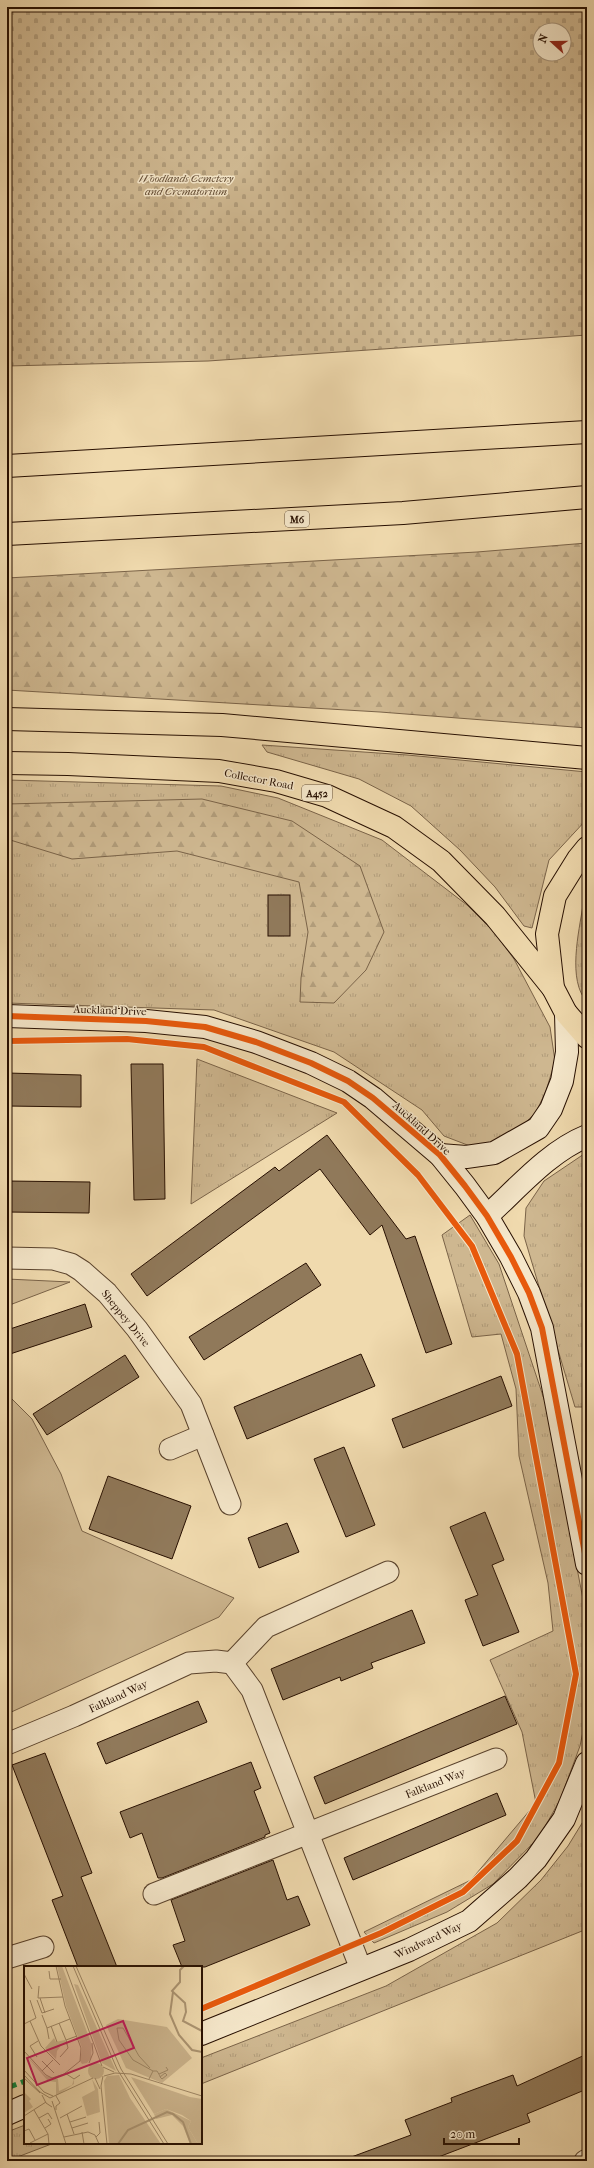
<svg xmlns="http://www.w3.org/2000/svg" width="594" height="2168" viewBox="0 0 594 2168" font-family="'IM FELL French Canon',serif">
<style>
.grass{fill:url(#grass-tufts);stroke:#7a6348}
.forest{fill:url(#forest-firs);stroke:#7a6348}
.cemetery{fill:url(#cemetery-stones);stroke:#7a6348;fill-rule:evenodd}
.park{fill:#ceb790;stroke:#7a6348}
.building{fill:#90795a;stroke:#270f00}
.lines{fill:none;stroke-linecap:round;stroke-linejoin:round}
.street-casing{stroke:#59422c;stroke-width:23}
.secondary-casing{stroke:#270f00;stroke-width:24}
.highway-casing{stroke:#270f00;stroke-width:24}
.street{stroke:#f5e7ca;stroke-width:21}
.secondary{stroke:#f5e7ca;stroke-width:22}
.highway{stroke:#f0daae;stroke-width:22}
.quiet{stroke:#00873e;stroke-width:5;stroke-dasharray:10 5;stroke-linecap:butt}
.cycleway-casing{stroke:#f5e7ca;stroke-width:8}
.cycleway{stroke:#e8590c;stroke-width:6}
.labels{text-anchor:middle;stroke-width:3;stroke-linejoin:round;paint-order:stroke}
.shield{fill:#f5e7ca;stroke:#65503d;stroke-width:1}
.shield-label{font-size:10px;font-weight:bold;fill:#270f00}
.park-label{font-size:11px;font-style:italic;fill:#614a32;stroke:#f5e7ca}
.street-label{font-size:11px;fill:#270f00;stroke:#f5e7ca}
.inset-river{fill:none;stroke:#ac9573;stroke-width:2}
.inset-road{fill:none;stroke:#a08968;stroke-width:1}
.view{fill:#c2185b;fill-opacity:0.15;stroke:#c2185b;stroke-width:2}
.inset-edge{fill:none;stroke:#270f00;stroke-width:2}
</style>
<defs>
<pattern id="grass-tufts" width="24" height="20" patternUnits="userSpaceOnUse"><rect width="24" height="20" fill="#ceb790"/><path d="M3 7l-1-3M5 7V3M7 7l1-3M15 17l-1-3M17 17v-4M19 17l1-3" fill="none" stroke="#b19c7a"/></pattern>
<pattern id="forest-firs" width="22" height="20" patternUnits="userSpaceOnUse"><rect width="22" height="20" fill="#ceb790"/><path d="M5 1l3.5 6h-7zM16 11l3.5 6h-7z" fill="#b19c7a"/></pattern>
<pattern id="cemetery-stones" width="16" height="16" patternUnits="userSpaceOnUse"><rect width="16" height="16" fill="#ceb790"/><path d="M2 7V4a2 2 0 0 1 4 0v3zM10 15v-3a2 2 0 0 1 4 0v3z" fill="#b19c7a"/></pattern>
</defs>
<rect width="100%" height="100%" fill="#f0daae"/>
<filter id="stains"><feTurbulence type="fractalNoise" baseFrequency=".005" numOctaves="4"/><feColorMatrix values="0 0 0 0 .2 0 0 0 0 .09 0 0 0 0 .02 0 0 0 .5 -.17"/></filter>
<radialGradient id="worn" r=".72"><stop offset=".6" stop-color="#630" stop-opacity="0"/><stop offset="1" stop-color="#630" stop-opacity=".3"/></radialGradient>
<!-- grass -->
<g class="grass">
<path d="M 262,745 L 407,755 L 587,772 L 587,819 L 549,860 L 532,928 L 524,926 L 495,887 L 460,850 L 411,806 L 359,779 L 267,752 Z"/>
<path d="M 7,780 L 221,786 L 278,798 L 382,840 L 467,905 L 494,932 L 514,959 L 550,1027 L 555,1061 L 546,1091 L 536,1112 L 519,1129 L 496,1142 L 470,1146 L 444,1136 L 422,1110 L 334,1052 L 214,1010 L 7,1003 Z"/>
<path d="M 587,899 L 587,1002 C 567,980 579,932 583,905 Z"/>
<path d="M 197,1059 L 337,1113 L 191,1204 Z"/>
<path d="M 587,1152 L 587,1407 L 575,1407 L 524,1236 L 526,1208 L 544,1181 Z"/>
<path d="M 470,1215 L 499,1264 L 545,1402 L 587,1620 L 587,1712 L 580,1746 L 560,1800 L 539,1837 L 493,1884 L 447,1912 L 374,1943 L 364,1932 L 471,1880 L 536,1803 L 522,1732 L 490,1660 L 553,1631 L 548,1583 L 519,1456 L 516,1389 L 501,1334 L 472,1337 L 442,1235 Z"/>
<path d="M 587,1815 L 587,1929 L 201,2084 L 201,2058 L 386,1986 L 497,1923 L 541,1880 L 568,1846 Z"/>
<path d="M 25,2125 L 25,2143 L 54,2143 L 7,2161 L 7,2132 Z"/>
</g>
<!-- forest -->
<g class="forest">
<path d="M 587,543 L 587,728 L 380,712 L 7,690 L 7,578 L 477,552 Z"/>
<path d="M 202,799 L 292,821 L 360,866 L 384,932 L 366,970 L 334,1003 L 300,1002 L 301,978 L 308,932 L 299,882 L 177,851 L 72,859 L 7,839 L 7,804 Z"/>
</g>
<!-- cemetery -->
<path class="cemetery" d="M 7,7 L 587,7 L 587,335 L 208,361 L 7,366 ZM 540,30 L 564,30 L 564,54 L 540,54 Z"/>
<!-- park -->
<g class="park">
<path d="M 7,1279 L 70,1282 L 7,1306 Z"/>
<path d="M 7,1394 L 32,1419 L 61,1474 L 82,1531 L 234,1598 L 219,1617 L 7,1714 Z"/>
</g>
<!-- building -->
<g class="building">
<rect x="268" y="895" width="22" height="41"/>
<path d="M 131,1064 L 163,1064 L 165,1199 L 134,1200 Z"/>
<path d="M 7,1073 L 81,1075 L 81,1107 L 7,1106 Z"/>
<path d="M 327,1135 L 406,1239 L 415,1236 L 452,1344 L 426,1353 L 382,1225 L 370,1235 L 320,1169 L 147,1296 L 131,1274 L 275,1167 L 279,1171 Z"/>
<path d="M 7,1181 L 90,1182 L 89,1213 L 7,1212 Z"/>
<path d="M 306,1263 L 321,1285 L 204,1360 L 189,1337 Z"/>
<path d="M 85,1304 L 92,1327 L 7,1355 L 7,1330 Z"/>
<path d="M 361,1354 L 375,1386 L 247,1439 L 234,1407 Z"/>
<path d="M 125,1355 L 139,1377 L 47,1435 L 33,1414 Z"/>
<path d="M 501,1376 L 512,1406 L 403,1448 L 392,1419 Z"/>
<path d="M 344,1447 L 375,1525 L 346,1537 L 314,1459 Z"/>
<path d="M 108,1476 L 191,1506 L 172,1559 L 89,1529 Z"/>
<path d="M 485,1512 L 504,1560 L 492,1565 L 519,1632 L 483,1646 L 465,1600 L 478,1595 L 450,1527 Z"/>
<path d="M 287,1523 L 299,1552 L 259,1568 L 248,1538 Z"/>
<path d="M 412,1610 L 425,1643 L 371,1663 L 373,1668 L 341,1681 L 340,1677 L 283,1700 L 271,1669 Z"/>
<path d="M 505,1696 L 517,1724 L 325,1804 L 314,1777 Z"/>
<path d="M 198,1701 L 207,1722 L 106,1764 L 97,1743 Z"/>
<path d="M 45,1753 L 92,1873 L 81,1877 L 117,1967 L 78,1967 L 52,1900 L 63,1896 L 12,1765 Z"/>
<path d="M 251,1762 L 261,1788 L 254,1791 L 270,1833 L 265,1835 L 265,1837 L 162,1878 L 158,1878 L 142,1833 L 130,1838 L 120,1812 Z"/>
<path d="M 497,1793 L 506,1815 L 353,1880 L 344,1858 Z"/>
<path d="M 273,1860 L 287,1900 L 298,1896 L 310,1925 L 205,1967 L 182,1967 L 173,1945 L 185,1941 L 171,1900 Z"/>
<path d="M 587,2054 L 587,2089 L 527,2114 L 530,2122 L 428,2161 L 346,2161 L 346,2159 L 411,2135 L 405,2120 L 452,2102 L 451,2098 L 513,2075 L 517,2086 Z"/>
</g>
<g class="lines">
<defs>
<g id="street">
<path d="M 7,1258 L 53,1259 L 71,1264 L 82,1271 L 107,1293 L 137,1329 L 191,1404 L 230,1504"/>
<path d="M 170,1449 L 203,1435"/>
<path d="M 232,1663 L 252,1690 L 361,1969"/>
<path d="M 7,1744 L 74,1716 L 189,1663 L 216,1661 L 232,1663 L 266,1627 L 388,1572"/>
<path d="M 154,1894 L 496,1759"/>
<path d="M 7,1958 L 43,1947"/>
<path d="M 585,2161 L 587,2160"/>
</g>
<g id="secondary">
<path d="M 7,1016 L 146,1021 L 205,1027 L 256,1042 L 311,1063 L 348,1081 L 373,1098 L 440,1155 L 465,1186 L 487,1216 L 511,1257 L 529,1293 L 542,1328 L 587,1564"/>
<path d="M 440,1155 L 466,1157 L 494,1153 L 538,1128 L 551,1109 L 562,1081 L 567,1052 L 566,1013"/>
<path d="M 487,1216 C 518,1188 548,1152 587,1136"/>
<path d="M 201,2034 L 409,1950 L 469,1921 L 518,1878 L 536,1859 L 564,1819 L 587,1763"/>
<path d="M 7,2114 L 25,2106"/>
</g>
<g id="highway">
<path d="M 7,466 L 587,432"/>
<path d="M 7,534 L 403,513 L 587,497"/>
<path d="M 7,719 L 222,725 L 587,758"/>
<path d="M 7,763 L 68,764 L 219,771 L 276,781 L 327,796 L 394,827 L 441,861 L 495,916 L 553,988"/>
<path d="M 587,848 L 578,859 L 555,896 L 547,934 L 553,988 L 566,1013 L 587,1037"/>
</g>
</defs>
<!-- street casing -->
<use href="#street" class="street-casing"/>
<!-- secondary casing -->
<use href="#secondary" class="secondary-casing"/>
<!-- highway casing -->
<use href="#highway" class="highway-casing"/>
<!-- street -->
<use href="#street" class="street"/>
<!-- secondary -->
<use href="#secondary" class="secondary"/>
<!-- highway -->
<use href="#highway" class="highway"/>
<!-- quiet -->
<path class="quiet" d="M 7,2088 L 25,2081"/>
<defs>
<g id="cycleway">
<path d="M 7,1016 L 146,1021 L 205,1027 L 256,1042 L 311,1063 L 348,1081 L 373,1098 L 440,1155 L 465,1186 L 487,1216 L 511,1257 L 529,1293 L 542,1328 L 587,1564"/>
<path d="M 7,1041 L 127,1039 L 204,1047 L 344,1102 L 418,1175 L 472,1246 L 517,1354 L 576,1674 L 559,1763 L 517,1841 L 463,1892 L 381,1933 L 201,2009"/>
</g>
</defs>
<!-- cycleway casing -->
<use href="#cycleway" class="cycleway-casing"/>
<!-- cycleway -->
<use href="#cycleway" class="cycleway"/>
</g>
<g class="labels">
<!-- shield labels -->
<g class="shield">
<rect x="285" y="511" width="24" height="16" rx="3"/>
<rect x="302" y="785" width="30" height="16" rx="3"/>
</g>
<g class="shield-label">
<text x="297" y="523">M6</text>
<text x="317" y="797">A452</text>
</g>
<!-- park labels -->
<g class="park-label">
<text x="186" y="182">Woodlands Cemetery<tspan x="186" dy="13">and Crematorium</tspan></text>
</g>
<!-- street labels -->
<g class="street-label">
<text transform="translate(259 779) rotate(11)" y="4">Collector Road</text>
<text transform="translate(110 1010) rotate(2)" y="4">Auckland Drive</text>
<text transform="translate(422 1128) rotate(42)" y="4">Auckland Drive</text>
<text transform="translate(126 1318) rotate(51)" y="4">Sheppey Drive</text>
<text transform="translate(118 1696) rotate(-25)" y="4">Falkland Way</text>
<text transform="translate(435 1783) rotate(-22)" y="4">Falkland Way</text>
<text transform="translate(428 1940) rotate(-25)" y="4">Windward Way</text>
</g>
</g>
<!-- overview -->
<g transform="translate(24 1966)">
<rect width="178" height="178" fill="#f0daae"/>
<path d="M 33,0 L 38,0 L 68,79 L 67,92 L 63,97 L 58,98 L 56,95 L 58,82 L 42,40 ZM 0,87 L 22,110 L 34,113 L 35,125 L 48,119 L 50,113 L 50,118 L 32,130 L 32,116 L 24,115 ZM64 105a8 8 0 1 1 16 0a8 8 0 1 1-16 0ZM 107,111 L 166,131 L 178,133 L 178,178 L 174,178 L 164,161 L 167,155 L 158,149 L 142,143 L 130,148 ZM 68,113 L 74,123 L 76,146 L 63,150 L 58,131 L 71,124 Z" fill="#ceb790"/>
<path d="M 50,18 L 54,19 L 92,105 L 78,97 ZM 142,143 L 167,155 L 164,161 L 174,178 L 166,178 L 159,160 L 148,149 L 132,153 L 130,148 Z" fill="#ceb790"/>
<path d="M 94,53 L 143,61 L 168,92 L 138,117 L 102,102 L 82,59 Z" fill="#ceb790"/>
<path d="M 30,72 L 32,76 L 41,74 L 44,80 L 40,77 L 38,78 L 33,85 L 32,93 L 21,82 ZM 95,109 L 106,132 L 137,178 L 85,178 L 80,115 L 83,110 ZM 0,126 L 7,133 L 5,135 L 9,141 L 0,147 Z" fill="#ceb790"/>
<path class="inset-river" d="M 160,0 L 156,4 L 156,16 L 148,25 L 161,37 L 162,46 L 159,55 L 178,65M 149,26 L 146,48 L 155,69 L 168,84 L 178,86M 94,178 L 104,164 L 143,146 L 149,148 L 159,156 L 167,178"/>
<path class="inset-road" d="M 41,0 L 78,100M 49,0 L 93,103 L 140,178M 52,0 L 97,103 L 144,178M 25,5 L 26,13 L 37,13M 0,8 L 8,23M 15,20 L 14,32 L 39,31M 16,32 L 21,47M 13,34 L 18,47 L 30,43M 18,49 L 23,62M 6,55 L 17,80 L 36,99M 35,57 L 42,74 L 53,70M 0,58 L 12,52 L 6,34M 27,60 L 33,76M 25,73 L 23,62 L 46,53M 0,85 L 22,109 L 28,112 L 40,108 L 56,95 L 57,82 L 41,40 L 32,0M 13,91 L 6,80 L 14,75M 36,91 L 44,82 L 42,74M 18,95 L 30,107M 65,97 L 69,87 L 68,77M 79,101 L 90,106M 0,104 L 20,126 L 29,130M 18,105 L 29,94M 129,105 L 133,105 L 136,110 L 136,111 L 138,113 L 143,109 L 141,107 L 136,111M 41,107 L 50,113 L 56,109M 135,108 L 144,104 L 142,101M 0,109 L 16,126 L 26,132 L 69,112M 79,110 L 77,120 L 83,178M 80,110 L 91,107 L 107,108 L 178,130M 0,112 L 16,127M 71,112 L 76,123M 125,113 L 129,105 L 109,94 L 95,74 L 93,62 L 99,62 L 115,90 L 126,102M 18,129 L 22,137 L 28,141M 28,135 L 42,178M 10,144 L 24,168 L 25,178M 32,144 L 32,140 L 36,137 L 32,130M 43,148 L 50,168M 0,150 L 22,136M 15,152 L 24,147 L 28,153M 36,152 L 58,140M 46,156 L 62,151M 21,162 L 27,158 L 24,153M 48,162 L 64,157M 0,165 L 5,163 L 11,174M 58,166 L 60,178M 40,171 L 64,166 L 71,169 L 75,178M 72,171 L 76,167 L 75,156M 6,177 L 24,168"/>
<path class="view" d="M 99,55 L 110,82 L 13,119 L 3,92 Z"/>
<rect width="178" height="178" class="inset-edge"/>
</g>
<!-- margin -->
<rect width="594" height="2168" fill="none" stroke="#f0daae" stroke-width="24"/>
<rect x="8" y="8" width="578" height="2152" fill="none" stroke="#270f00" stroke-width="2"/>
<rect x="12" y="12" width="570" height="2144" fill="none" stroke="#270f00"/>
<!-- north arrow -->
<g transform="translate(552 42) rotate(291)"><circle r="19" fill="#f5e7ca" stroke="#a39179"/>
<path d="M0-3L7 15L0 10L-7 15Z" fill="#8f2418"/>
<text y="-6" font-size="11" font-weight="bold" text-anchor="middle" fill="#270f00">N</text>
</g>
<!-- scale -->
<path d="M444 2138v6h75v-6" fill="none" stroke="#270f00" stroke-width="2"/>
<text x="450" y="2138" font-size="12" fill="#270f00" stroke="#f5e7ca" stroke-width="3" paint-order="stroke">20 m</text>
<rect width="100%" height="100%" filter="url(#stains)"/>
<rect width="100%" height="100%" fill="url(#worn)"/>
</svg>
